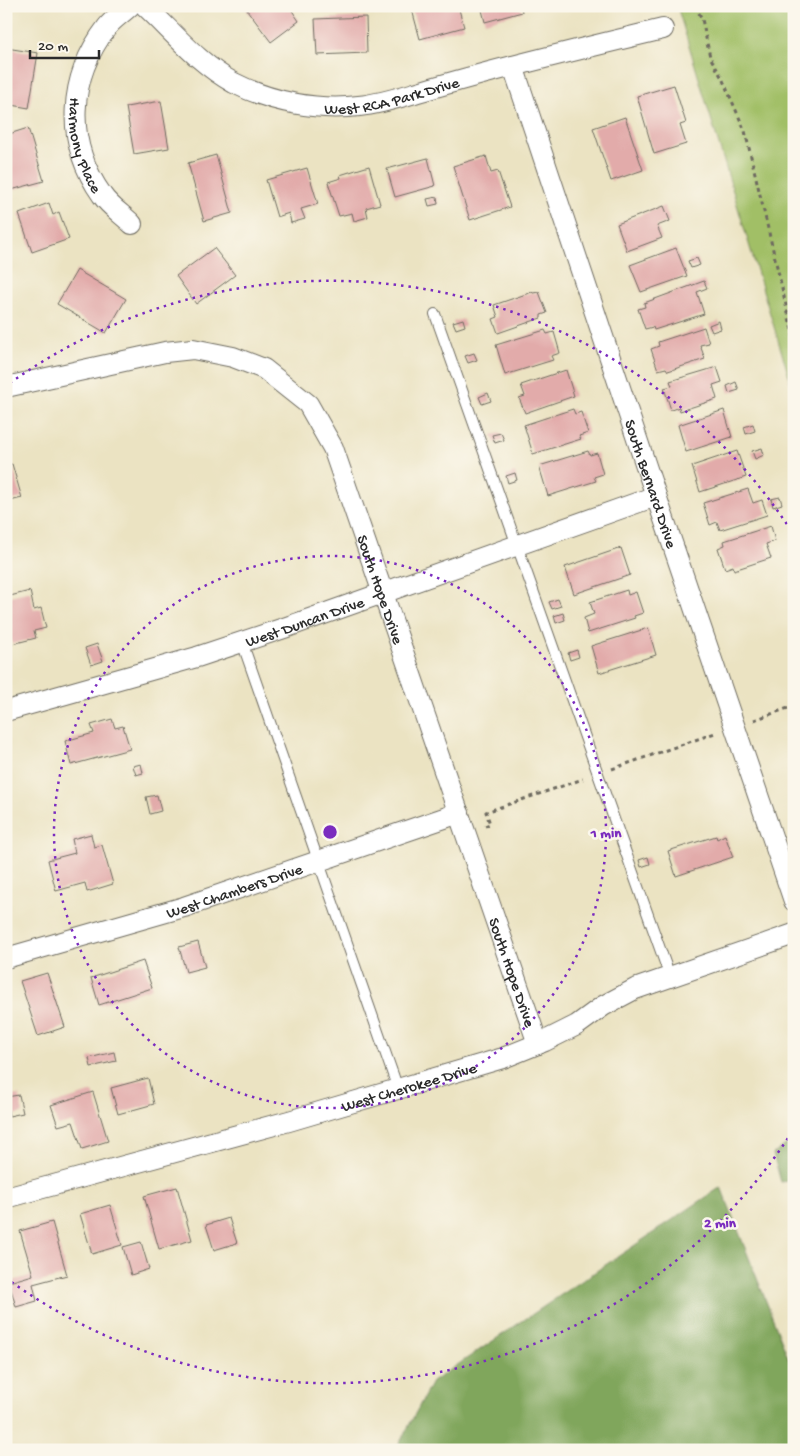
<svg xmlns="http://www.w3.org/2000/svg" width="800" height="1456" viewBox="0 0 800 1456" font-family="'Gochi Hand',sans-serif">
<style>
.green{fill:#a1bf66;stroke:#667548}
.forest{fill:#80a65b;stroke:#566843}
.building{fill:#e2abaa}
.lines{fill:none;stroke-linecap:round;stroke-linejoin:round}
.service-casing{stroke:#6e6b60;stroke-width:12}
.minor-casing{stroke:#6e6b60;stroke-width:22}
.path{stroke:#6e6b60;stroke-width:3;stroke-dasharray:4 4;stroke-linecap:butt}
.service{stroke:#fff;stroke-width:10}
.minor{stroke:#fff;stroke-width:20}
.ring{fill:none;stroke:#7b2cbf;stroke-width:2.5;stroke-dasharray:2.5 5}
.labels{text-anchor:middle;stroke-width:5;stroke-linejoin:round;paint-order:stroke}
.street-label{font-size:16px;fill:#2b2b2b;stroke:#fbf7ec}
.centre{fill:#7b2cbf;stroke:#fbf7ec;stroke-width:2.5}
.ring-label{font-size:15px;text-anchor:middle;font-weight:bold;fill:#7b2cbf;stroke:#fbf7ec;stroke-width:5;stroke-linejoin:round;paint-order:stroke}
</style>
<rect width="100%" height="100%" fill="#fbf7ec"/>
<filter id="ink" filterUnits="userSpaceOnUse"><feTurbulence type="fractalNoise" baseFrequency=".02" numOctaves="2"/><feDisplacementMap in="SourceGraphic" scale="10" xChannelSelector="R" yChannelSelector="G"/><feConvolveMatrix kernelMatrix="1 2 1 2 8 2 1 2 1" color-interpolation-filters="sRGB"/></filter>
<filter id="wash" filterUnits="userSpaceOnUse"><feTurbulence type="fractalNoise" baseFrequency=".0096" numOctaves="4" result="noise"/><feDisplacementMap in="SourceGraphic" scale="20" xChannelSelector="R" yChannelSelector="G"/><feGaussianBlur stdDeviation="1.12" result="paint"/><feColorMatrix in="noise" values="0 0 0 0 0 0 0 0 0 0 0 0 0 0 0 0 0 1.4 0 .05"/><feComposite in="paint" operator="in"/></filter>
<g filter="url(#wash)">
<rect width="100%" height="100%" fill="#ebe3c2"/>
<!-- green -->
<path class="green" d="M 677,6 L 794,6 L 794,393 Z"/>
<!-- forest -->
<g class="forest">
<path d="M 794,1139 L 794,1180 L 781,1182 L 773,1154 Z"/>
<path d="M 721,1187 L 794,1372 L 794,1450 L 396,1450 L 432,1382 Z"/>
</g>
<g id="blocks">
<!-- building -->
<g class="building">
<path d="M 244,6 L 289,6 L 299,21 L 271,42 Z"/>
<path d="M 411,6 L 458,6 L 464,27 L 420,39 Z"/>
<path d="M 481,6 L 521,6 L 522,12 L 485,22 Z"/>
<path d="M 366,17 L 367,53 L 317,55 L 315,19 Z"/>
<path d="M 6,48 L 38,53 L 29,108 L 6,104 Z"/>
<path d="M 674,85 L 686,123 L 680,125 L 686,144 L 654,154 L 637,96 Z"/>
<path d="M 161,101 L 169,148 L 134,154 L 126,107 Z"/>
<path d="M 625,117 L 643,170 L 611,181 L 593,128 Z"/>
<path d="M 28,128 L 44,181 L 11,190 L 6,173 L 6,135 Z"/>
<path d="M 216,155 L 232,213 L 204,221 L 188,163 Z"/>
<path d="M 486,156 L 491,173 L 498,171 L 510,207 L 470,220 L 453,166 Z"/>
<path d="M 428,158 L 435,186 L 395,197 L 387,169 Z"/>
<path d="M 369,166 L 380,204 L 366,208 L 368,217 L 354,221 L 352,213 L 339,216 L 328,182 L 341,178 L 340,175 Z"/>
<path d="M 307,168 L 318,204 L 301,209 L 305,219 L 291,223 L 289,213 L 277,217 L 266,180 Z"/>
<path d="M 437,197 L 438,204 L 429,206 L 427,199 Z"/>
<path d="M 49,203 L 53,215 L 59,212 L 69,239 L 32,252 L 19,214 Z"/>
<path d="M 664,206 L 670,221 L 657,226 L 662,238 L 627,251 L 617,224 Z"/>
<path d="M 214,248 L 235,275 L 196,304 L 176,276 Z"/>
<path d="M 676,248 L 687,276 L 641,292 L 630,265 Z"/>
<path d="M 697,258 L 700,265 L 691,268 L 688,261 Z"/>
<path d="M 77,270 L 126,299 L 106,333 L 57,304 Z"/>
<path d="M 704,281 L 707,288 L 697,292 L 704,314 L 654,330 L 653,327 L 645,329 L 638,309 L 645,307 L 644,303 Z"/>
<path d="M 532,292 L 533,293 L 539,292 L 547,313 L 541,315 L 541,318 L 498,333 L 493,319 L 498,317 L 494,305 Z"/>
<path d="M 463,319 L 465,326 L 456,329 L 453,322 Z"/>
<path d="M 719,321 L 721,329 L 712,332 L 709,325 Z"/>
<path d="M 704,327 L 709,343 L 700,345 L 705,359 L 668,371 L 666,368 L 658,370 L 651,349 L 659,346 L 658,342 Z"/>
<path d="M 545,330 L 547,334 L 554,332 L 560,353 L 551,356 L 553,360 L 505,375 L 496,345 Z"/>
<path d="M 474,353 L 477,360 L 468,363 L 465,356 Z"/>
<path d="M 717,367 L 722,382 L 713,385 L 717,399 L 680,411 L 679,407 L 671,410 L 664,388 L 672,386 L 670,381 Z"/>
<path d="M 566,370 L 574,396 L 525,413 L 519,398 L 525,396 L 521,385 Z"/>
<path d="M 736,382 L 739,390 L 729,393 L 727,386 Z"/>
<path d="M 488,393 L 491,401 L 482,404 L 479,397 Z"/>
<path d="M 573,409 L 575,414 L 581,412 L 588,433 L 579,436 L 581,439 L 533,454 L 524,425 Z"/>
<path d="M 724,410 L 732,437 L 686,452 L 678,425 Z"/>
<path d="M 753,424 L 755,431 L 746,434 L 744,427 Z"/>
<path d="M 501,433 L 504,440 L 495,443 L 492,435 Z"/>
<path d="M 762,448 L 764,455 L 755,459 L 752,451 Z"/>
<path d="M 588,451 L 590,455 L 597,453 L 603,474 L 594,477 L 596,481 L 548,496 L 539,466 Z"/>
<path d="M 737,451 L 746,477 L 700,492 L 692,466 Z"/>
<path d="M 12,464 L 22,498 L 6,502 L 6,465 Z"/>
<path d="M 515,473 L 517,480 L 508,483 L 506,476 Z"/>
<path d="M 748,489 L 753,503 L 762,500 L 767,515 L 720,530 L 717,522 L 710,525 L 703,503 Z"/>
<path d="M 780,497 L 782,504 L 773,507 L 771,499 Z"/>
<path d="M 771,526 L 775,541 L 766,544 L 771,558 L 734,570 L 733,566 L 725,569 L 718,548 L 725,545 L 724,541 Z"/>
<path d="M 621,548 L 630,575 L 574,594 L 565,567 Z"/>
<path d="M 627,590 L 628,595 L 636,592 L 643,613 L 634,616 L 635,618 L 588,633 L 584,618 L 594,614 L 590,602 Z"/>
<path d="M 30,591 L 34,610 L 41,608 L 46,628 L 34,631 L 36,638 L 12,644 L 10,637 L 6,639 L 6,597 Z"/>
<path d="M 558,599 L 561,606 L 552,609 L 549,602 Z"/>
<path d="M 563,613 L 565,620 L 556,623 L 554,616 Z"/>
<path d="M 648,628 L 656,655 L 599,673 L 591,646 Z"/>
<path d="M 97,644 L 103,661 L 91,665 L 85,648 Z"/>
<path d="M 577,650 L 579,657 L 570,660 L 568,653 Z"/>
<path d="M 112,719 L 115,728 L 123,726 L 130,749 L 71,765 L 65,741 L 94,733 L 91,725 Z"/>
<path d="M 141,764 L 143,773 L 136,775 L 133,766 Z"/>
<path d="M 157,795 L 161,811 L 150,814 L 146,797 Z"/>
<path d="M 91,834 L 94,847 L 102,845 L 113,884 L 87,892 L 85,883 L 56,891 L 48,860 L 75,853 L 72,839 Z"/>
<path d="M 725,835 L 733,857 L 676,876 L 668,851 L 716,836 L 717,839 Z"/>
<path d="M 648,857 L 650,864 L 641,867 L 639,860 Z"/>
<path d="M 198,942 L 205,967 L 186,972 L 179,947 Z"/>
<path d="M 143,961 L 152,988 L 99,1005 L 91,978 Z"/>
<path d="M 47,973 L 65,1027 L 38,1036 L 20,981 Z"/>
<path d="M 114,1052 L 116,1061 L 91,1067 L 89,1058 Z"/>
<path d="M 148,1078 L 154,1104 L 118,1114 L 111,1088 Z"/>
<path d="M 93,1092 L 108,1141 L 82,1149 L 73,1122 L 58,1126 L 51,1105 Z"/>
<path d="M 19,1095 L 23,1113 L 9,1116 L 6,1097 Z"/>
<path d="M 177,1187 L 192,1240 L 159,1249 L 144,1196 Z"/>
<path d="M 110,1205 L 122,1245 L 92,1254 L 80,1214 Z"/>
<path d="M 229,1218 L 237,1243 L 214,1250 L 206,1225 Z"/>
<path d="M 52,1222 L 67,1275 L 33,1284 L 37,1301 L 16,1307 L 9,1282 L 33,1275 L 20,1231 Z"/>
<path d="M 141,1242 L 149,1269 L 131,1275 L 123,1247 Z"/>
</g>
</g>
</g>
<g filter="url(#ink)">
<use href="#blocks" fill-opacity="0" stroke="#6e6b60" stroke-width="1"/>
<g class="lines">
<defs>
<g id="service">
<path d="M 435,314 L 670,977"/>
<path d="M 242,642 L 398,1089"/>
</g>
<g id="minor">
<path id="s1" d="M 130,6 C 123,13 113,19 107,27 C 68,78 64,141 102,195 C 109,206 123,215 132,224"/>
<path id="s2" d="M 145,6 C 174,33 199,64 234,83 C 271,102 317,111 359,106 C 379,104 398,98 418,92 C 449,83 481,74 513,66 C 563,53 613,41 663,29"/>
<path id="s3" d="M 513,66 L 650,478 L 794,901"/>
<path id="s4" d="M 6,387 L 165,352 L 193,349 L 233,357 L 264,369 L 308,404 L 333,448 L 538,1044"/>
<path id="s5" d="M 6,711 L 197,657 L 287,627 L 656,496"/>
<path id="s6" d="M 6,958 L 184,907 L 459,813"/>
<path id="s7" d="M 6,1198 L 289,1121 L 503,1058 L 545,1041 L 577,1025 L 603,1006 L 635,989 L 794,934"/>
</g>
</defs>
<!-- service casing -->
<use href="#service" class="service-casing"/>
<!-- minor casing -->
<use href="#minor" class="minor-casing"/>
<!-- path -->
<g class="path">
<path d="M 695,6 L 702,19 L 710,57 L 722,78 L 745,131 L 794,339"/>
<path d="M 754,720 L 794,706"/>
<path d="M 612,769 L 715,733"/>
<path d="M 485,826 L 490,824 L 486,812 L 583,779"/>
</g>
<!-- service -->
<use href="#service" class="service"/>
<!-- minor -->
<use href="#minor" class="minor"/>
</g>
</g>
<!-- distance rings -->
<g class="ring">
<circle cx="330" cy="832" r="276"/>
<path d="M792 1132A551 551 0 0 1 10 1281M10 383A551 551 0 0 1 792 532"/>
</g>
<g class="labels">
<!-- street labels -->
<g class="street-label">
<text dy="6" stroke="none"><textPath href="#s2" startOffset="281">West RCA Park Drive</textPath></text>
<text dy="6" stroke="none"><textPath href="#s1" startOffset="158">Harmony Place</textPath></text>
<text dy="6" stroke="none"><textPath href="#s3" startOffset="440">South Bernard Drive</textPath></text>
<text dy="6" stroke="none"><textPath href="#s4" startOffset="521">South Hope Drive</textPath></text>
<text dy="6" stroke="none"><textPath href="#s5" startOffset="312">West Duncan Drive</textPath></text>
<text dy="6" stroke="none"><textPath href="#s6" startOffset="238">West Chambers Drive</textPath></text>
<text dy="6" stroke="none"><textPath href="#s4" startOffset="926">South Hope Drive</textPath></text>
<text dy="6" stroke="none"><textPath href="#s7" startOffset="418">West Cherokee Drive</textPath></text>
</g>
</g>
<circle cx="330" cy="832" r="8" class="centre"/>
<g class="ring-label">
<text x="606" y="837">1 min</text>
<text x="720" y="1227">2 min</text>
</g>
<!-- margin -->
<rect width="800" height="1456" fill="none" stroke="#fbf7ec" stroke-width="25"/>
<!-- scale -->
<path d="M30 50v8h69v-8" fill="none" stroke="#2b2b2b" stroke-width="2.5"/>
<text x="38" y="50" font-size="15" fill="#2b2b2b" stroke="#fbf7ec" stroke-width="4" paint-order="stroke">20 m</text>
</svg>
